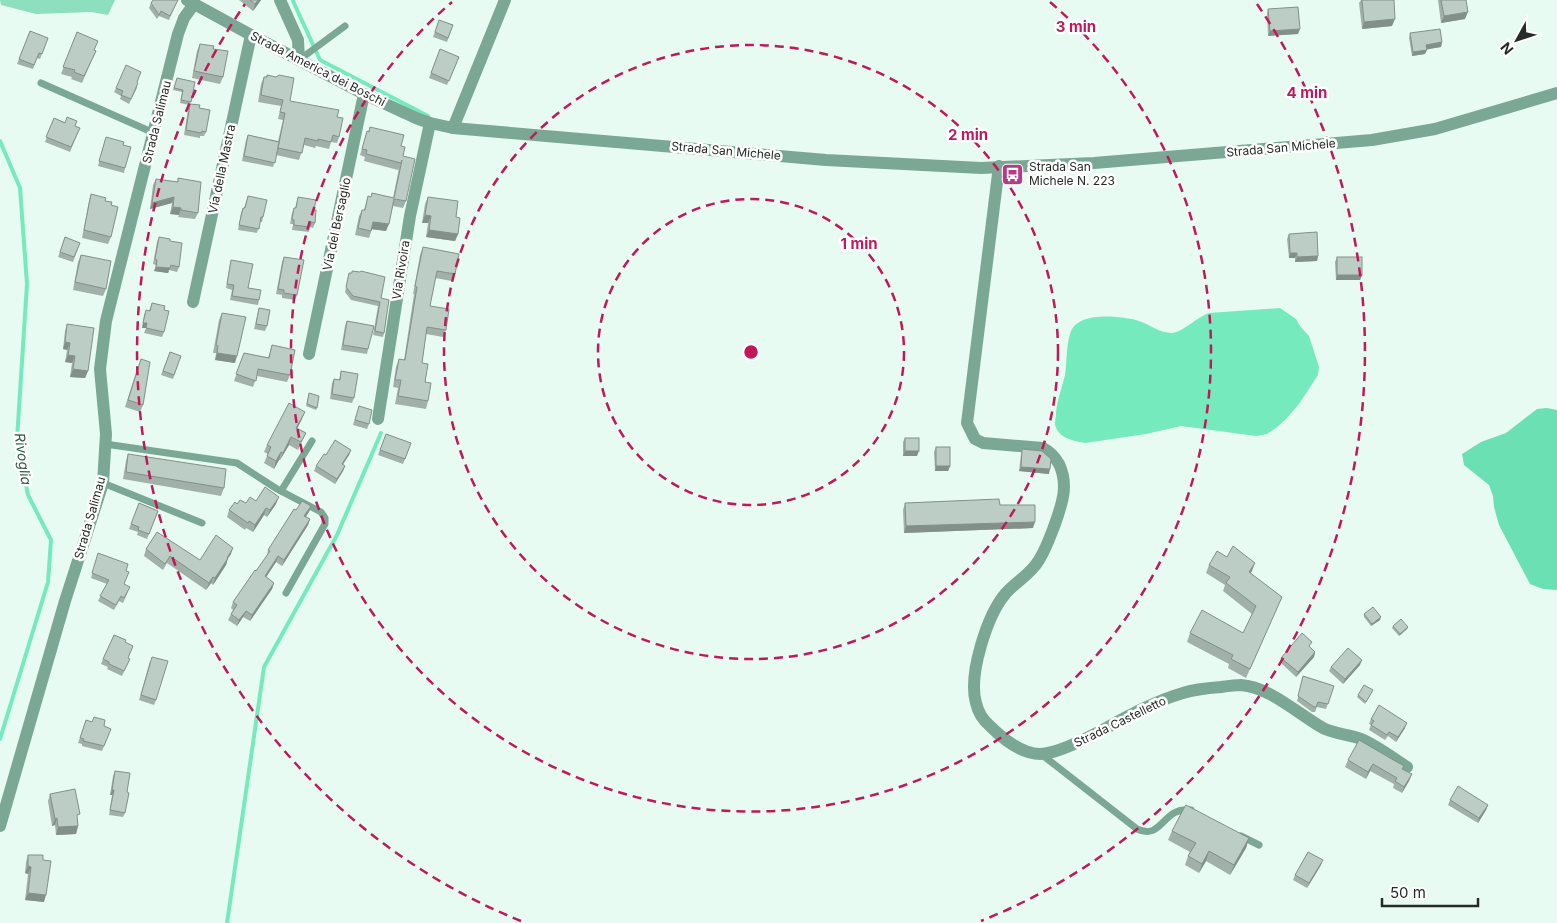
<svg xmlns="http://www.w3.org/2000/svg" width="1557" height="923" viewBox="0 0 1557 923" font-family="Inter,sans-serif">
<style>
.green{fill:#8edfbd}
.forest{fill:#6ae0b3}
.water{fill:#75ebbd}
.lines{fill:none;stroke-linecap:round;stroke-linejoin:round}
.stream{stroke:#75ebbd;stroke-width:4}
.service{stroke:#7ba894;stroke-width:7}
.minor{stroke:#7ba894;stroke-width:12}
.tertiary{stroke:#7ba894;stroke-width:12}
.wall{fill:#a1b0a9}
.shaded-wall{fill:#839089}
.building{fill:#bbcdc4;stroke:#839089}
.ring{fill:none;stroke:#c2185b;stroke-width:2.5;stroke-dasharray:9 6}
.labels{text-anchor:middle;stroke-width:5;stroke-linejoin:round;paint-order:stroke}
.street-label{font-size:12px;fill:#242b28;stroke:#fff}
.poi-label{font-size:12px;fill:#242b28;stroke:#fff;text-anchor:start}
.water-label{font-size:14px;font-style:italic;fill:#2b5c48;stroke:#fff}
.centre{fill:#c2185b;stroke:#fff;stroke-width:2.5}
.ring-label{font-size:15px;text-anchor:middle;font-weight:bold;fill:#c2185b;stroke:#fff;stroke-width:5;stroke-linejoin:round;paint-order:stroke}
</style>
<rect width="100%" height="100%" fill="#e8fbf2"/>
<!-- green -->
<path class="green" d="M 0,0 L 115,0 L 108,15 L 91,12 L 36,14 L 1,5 Z"/>
<!-- forest -->
<path class="forest" d="M 1547,408 L 1557,410 L 1557,590 L 1543,589 L 1530,584 L 1499,525 L 1494,507 L 1493,496 L 1489,485 L 1464,465 L 1462,454 L 1481,442 L 1506,433 L 1537,409 Z"/>
<!-- water -->
<path class="water" d="M 1280,308 L 1296,319 L 1300,326 L 1309,336 L 1319,367 L 1318,375 L 1299,404 L 1286,419 L 1276,428 L 1267,434 L 1256,436 L 1181,426 L 1146,434 L 1085,443 C 1074,441 1057,438 1055,424 C 1055,421 1056,416 1056,413 C 1057,400 1062,388 1065,375 C 1067,362 1066,347 1070,334 C 1076,311 1118,316 1136,320 C 1148,323 1159,333 1172,333 C 1183,332 1197,317 1209,313 Z"/>
<g class="lines">
<!-- stream -->
<g class="stream">
<path d="M 293,1 L 320,60 L 428,116"/>
<path d="M 0,141 L 20,188 L 27,284 L 17,439 L 28,495 L 51,540 L 48,582 L 0,739"/>
<path d="M 227,923 L 264,667 L 337,535 L 381,433"/>
</g>
<!-- service -->
<g class="service">
<path d="M 299,60 L 345,26"/>
<path d="M 41,83 L 154,133"/>
<path d="M 105,444 L 237,463 L 277,489 L 321,512 L 325,518 L 325,524 L 286,593"/>
<path d="M 103,483 L 202,523"/>
<path d="M 281,491 L 312,441"/>
<path d="M 1041,754 L 1137,829 C 1163,841 1162,806 1191,810"/>
<path d="M 1241,836 L 1259,845"/>
</g>
<!-- minor -->
<g class="minor">
<path d="M 280,0 L 298,40 L 299,60"/>
<path d="M 453,128 L 505,0"/>
<path d="M 999,166 L 967,423 L 975,439 L 983,443 L 1043,448 C 1051,452 1055,457 1059,464 C 1069,485 1062,504 1055,524 C 1050,537 1046,549 1039,560 C 1031,574 1017,581 1006,593 C 987,615 968,675 976,703 C 978,712 983,720 990,726 C 1002,738 1022,754 1040,754 C 1056,754 1080,741 1095,734 C 1123,719 1152,702 1183,693 C 1195,689 1208,688 1221,687 C 1228,686 1235,685 1241,685 C 1270,687 1298,714 1323,728 C 1334,734 1349,734 1361,739 C 1376,745 1393,758 1407,767"/>
<path d="M 193,302 L 251,35"/>
<path d="M 309,354 L 364,94"/>
<path d="M 378,419 L 410,216 L 430,123"/>
<path d="M 0,826 L 65,601 L 103,483 L 106,434 L 100,369 L 106,321 L 178,34 L 184,18 L 194,4"/>
</g>
<!-- tertiary -->
<path class="tertiary" d="M 187,0 L 251,35 L 364,94 L 416,118 L 430,123 L 453,128 L 826,160 L 981,168 L 1094,163 L 1372,140 L 1435,129 L 1557,93"/>
</g>
<!-- wall -->
<g class="wall">
<path d="M 239,0 L 261,0 L 253,11 Z"/>
<path d="M 1361,0 L 1394,0 L 1392,26 L 1362,29 L 1359,3 Z"/>
<path d="M 1438,0 L 1466,0 L 1465,19 L 1441,23 Z"/>
<path d="M 151,3 L 176,4 L 169,20 L 159,16 L 157,19 L 149,8 Z"/>
<path d="M 1268,9 L 1298,34 L 1268,36 L 1267,14 Z"/>
<path d="M 439,20 L 453,25 L 447,42 L 433,37 Z"/>
<path d="M 30,31 L 48,38 L 40,59 L 37,58 L 33,69 L 17,64 Z"/>
<path d="M 77,32 L 94,50 L 96,51 L 82,83 L 71,79 L 72,77 L 61,74 Z"/>
<path d="M 1410,33 L 1442,42 L 1441,47 L 1426,49 L 1425,54 L 1412,56 L 1409,38 Z"/>
<path d="M 200,44 L 213,49 L 223,77 L 220,84 L 192,78 L 197,51 Z"/>
<path d="M 440,49 L 459,57 L 447,85 L 429,78 Z"/>
<path d="M 267,75 L 290,101 L 337,117 L 339,137 L 337,143 L 331,142 L 329,149 L 316,146 L 315,148 L 304,145 L 299,160 L 276,155 L 273,167 L 242,161 L 246,140 L 248,135 L 278,141 L 283,120 L 278,119 L 281,106 L 258,102 L 261,84 L 264,77 L 266,77 Z"/>
<path d="M 177,78 L 195,82 L 190,104 L 199,108 L 206,132 L 204,136 L 200,136 L 200,138 L 184,135 L 188,109 L 189,105 L 180,103 L 182,92 L 173,90 Z"/>
<path d="M 137,82 L 137,88 L 129,104 L 120,99 L 121,96 L 114,92 L 116,88 Z"/>
<path d="M 54,118 L 80,128 L 70,152 L 45,142 Z"/>
<path d="M 370,127 L 401,146 L 403,156 L 406,201 L 403,208 L 393,206 L 386,231 L 372,229 L 369,238 L 355,235 L 359,216 L 362,210 L 364,210 L 368,196 L 371,197 L 372,193 L 393,198 L 399,168 L 398,170 L 364,161 L 365,157 L 360,155 L 367,131 L 368,132 Z"/>
<path d="M 106,137 L 123,145 L 125,168 L 124,173 L 98,166 Z"/>
<path d="M 178,178 L 198,213 L 195,219 L 178,217 L 179,215 L 170,214 L 172,203 L 150,209 L 153,185 L 156,179 L 177,182 Z"/>
<path d="M 91,194 L 105,201 L 111,205 L 111,237 L 108,244 L 82,238 L 89,201 Z"/>
<path d="M 248,196 L 263,217 L 262,222 L 260,222 L 257,233 L 238,230 L 241,213 L 243,208 L 244,208 Z"/>
<path d="M 298,197 L 314,210 L 315,223 L 313,228 L 310,227 L 309,232 L 292,230 L 293,224 L 290,224 L 292,213 L 294,208 L 295,208 Z"/>
<path d="M 428,197 L 456,217 L 458,234 L 455,241 L 426,237 L 428,223 L 422,223 L 425,204 Z"/>
<path d="M 1289,234 L 1318,256 L 1317,261 L 1295,262 L 1295,258 L 1289,258 L 1287,239 Z"/>
<path d="M 65,237 L 80,243 L 73,262 L 58,257 Z"/>
<path d="M 159,237 L 170,241 L 179,267 L 177,272 L 169,270 L 168,273 L 154,271 L 156,265 L 153,264 L 157,242 Z"/>
<path d="M 423,247 L 455,274 L 452,281 L 435,278 L 430,306 L 446,330 L 443,337 L 426,334 L 422,363 L 428,401 L 426,409 L 395,404 L 398,388 L 393,387 L 396,367 L 399,359 L 404,360 L 414,294 L 413,294 L 420,255 Z"/>
<path d="M 81,255 L 106,289 L 103,296 L 73,290 L 78,262 Z"/>
<path d="M 284,257 L 297,295 L 295,300 L 282,298 L 282,295 L 276,294 L 282,262 Z"/>
<path d="M 1337,257 L 1362,275 L 1360,280 L 1336,280 L 1335,262 Z"/>
<path d="M 231,260 L 248,288 L 259,300 L 258,305 L 230,300 L 232,290 L 226,288 L 230,264 Z"/>
<path d="M 352,271 L 381,298 L 384,333 L 383,337 L 373,335 L 378,306 L 351,300 L 345,292 L 349,273 L 352,273 Z"/>
<path d="M 152,303 L 164,310 L 164,332 L 162,337 L 144,333 L 146,328 L 142,328 L 144,315 L 146,310 L 149,311 Z"/>
<path d="M 259,308 L 267,326 L 265,331 L 254,329 Z"/>
<path d="M 222,313 L 235,363 L 215,360 L 216,353 L 213,353 L 219,320 Z"/>
<path d="M 347,321 L 368,349 L 367,354 L 341,350 L 345,326 Z"/>
<path d="M 67,324 L 88,371 L 85,378 L 70,377 L 72,363 L 65,362 L 67,350 L 63,349 L 65,331 Z"/>
<path d="M 272,345 L 290,375 L 287,382 L 257,376 L 253,387 L 234,381 L 244,353 L 268,358 Z"/>
<path d="M 170,352 L 181,356 L 173,379 L 161,375 Z"/>
<path d="M 138,366 L 143,405 L 140,412 L 125,407 Z"/>
<path d="M 341,371 L 354,398 L 352,403 L 330,399 L 332,383 L 334,379 L 339,380 Z"/>
<path d="M 309,393 L 317,408 L 316,410 L 306,406 Z"/>
<path d="M 359,406 L 369,424 L 367,429 L 353,425 Z"/>
<path d="M 302,419 L 297,428 L 306,433 L 298,450 L 289,445 L 280,460 L 279,460 L 274,469 L 264,463 L 268,454 L 264,452 L 267,445 Z"/>
<path d="M 386,434 L 411,443 L 403,464 L 378,455 Z"/>
<path d="M 905,438 L 917,456 L 903,456 L 903,442 Z"/>
<path d="M 936,447 L 950,466 L 948,471 L 935,471 L 934,452 Z"/>
<path d="M 1022,449 L 1049,474 L 1019,471 L 1021,454 Z"/>
<path d="M 351,450 L 349,455 L 343,464 L 345,466 L 343,471 L 335,484 L 314,471 L 316,466 L 326,455 Z"/>
<path d="M 128,454 L 224,488 L 221,496 L 123,479 L 126,461 Z"/>
<path d="M 256,501 L 276,504 L 267,517 L 264,515 L 253,532 L 246,528 L 245,530 L 227,517 L 229,510 L 237,504 Z"/>
<path d="M 139,503 L 158,511 L 147,539 L 137,535 L 138,532 L 129,529 Z"/>
<path d="M 905,503 L 1000,505 L 1033,528 L 904,533 L 903,510 Z"/>
<path d="M 311,506 L 309,512 L 306,516 L 310,519 L 308,525 L 282,566 L 276,562 L 266,577 L 274,583 L 272,589 L 250,621 L 243,617 L 237,626 L 228,620 L 233,610 L 231,608 L 233,602 L 267,556 L 268,550 L 296,510 Z"/>
<path d="M 146,549 L 200,560 L 231,554 L 228,558 L 226,565 L 213,585 L 211,583 L 206,590 L 167,563 L 163,570 L 144,556 Z"/>
<path d="M 97,557 L 126,571 L 124,584 L 128,592 L 123,603 L 119,601 L 114,610 L 98,601 L 107,584 L 91,578 Z"/>
<path d="M 1209,565 L 1252,571 L 1250,573 L 1282,597 L 1246,678 L 1228,668 L 1229,664 L 1187,642 L 1190,633 L 1243,633 L 1252,614 L 1223,591 L 1225,585 L 1206,573 Z"/>
<path d="M 1364,614 L 1380,620 L 1371,626 L 1364,617 Z"/>
<path d="M 1393,626 L 1408,627 L 1407,629 L 1399,636 L 1392,628 Z"/>
<path d="M 125,642 L 128,658 L 130,659 L 122,676 L 107,669 L 108,667 L 101,664 L 103,659 Z"/>
<path d="M 1310,647 L 1315,652 L 1314,657 L 1296,677 L 1280,662 L 1281,658 Z"/>
<path d="M 150,661 L 156,700 L 154,705 L 139,700 Z"/>
<path d="M 1360,665 L 1343,684 L 1329,671 L 1331,667 Z"/>
<path d="M 1303,676 L 1334,686 L 1326,709 L 1317,707 L 1315,712 L 1312,712 L 1297,701 Z"/>
<path d="M 1373,690 L 1365,704 L 1357,697 L 1358,695 Z"/>
<path d="M 1371,719 L 1405,728 L 1396,742 L 1388,736 L 1385,740 L 1369,730 L 1371,725 L 1369,724 Z"/>
<path d="M 86,720 L 111,729 L 102,751 L 82,746 L 82,744 L 78,743 Z"/>
<path d="M 1348,760 L 1403,769 L 1412,774 L 1409,781 L 1402,793 L 1393,788 L 1394,784 L 1370,771 L 1366,779 L 1345,767 Z"/>
<path d="M 115,771 L 125,813 L 123,817 L 109,815 L 112,795 L 110,795 L 113,776 Z"/>
<path d="M 50,794 L 78,821 L 78,826 L 76,834 L 56,835 L 55,825 L 52,826 L 48,801 Z"/>
<path d="M 1450,800 L 1488,805 L 1486,810 L 1478,823 L 1448,805 Z"/>
<path d="M 1172,831 L 1249,838 L 1246,848 L 1230,875 L 1206,861 L 1199,873 L 1185,865 L 1188,856 L 1190,852 L 1168,840 Z"/>
<path d="M 28,855 L 44,902 L 25,900 L 28,874 L 25,873 L 26,862 Z"/>
<path d="M 1321,865 L 1307,888 L 1293,880 L 1295,875 Z"/>
</g>
<!-- shaded-wall -->
<g class="shaded-wall">
<path d="M 258,0 L 261,0 L 253,11 L 255,4 Z"/>
<path d="M 1468,12 L 1465,19 L 1441,23 L 1444,16 Z"/>
<path d="M 1395,19 L 1392,26 L 1362,29 L 1364,22 Z"/>
<path d="M 1300,29 L 1298,34 L 1268,36 L 1270,31 Z"/>
<path d="M 1442,42 L 1441,47 L 1424,50 L 1426,45 Z"/>
<path d="M 1427,50 L 1425,54 L 1412,56 L 1413,52 Z"/>
<path d="M 174,197 L 172,203 L 150,209 L 152,203 Z"/>
<path d="M 173,207 L 181,208 L 179,215 L 170,214 Z"/>
<path d="M 425,215 L 431,216 L 428,223 L 422,223 Z"/>
<path d="M 373,222 L 389,224 L 386,231 L 370,229 Z"/>
<path d="M 429,230 L 458,234 L 455,241 L 426,237 Z"/>
<path d="M 1290,253 L 1297,253 L 1295,258 L 1289,258 Z"/>
<path d="M 1318,256 L 1317,261 L 1295,262 L 1297,257 Z"/>
<path d="M 156,267 L 170,268 L 168,273 L 154,271 Z"/>
<path d="M 1337,275 L 1362,275 L 1360,280 L 1336,280 Z"/>
<path d="M 143,323 L 147,323 L 146,328 L 142,328 Z"/>
<path d="M 65,342 L 70,343 L 67,350 L 63,349 Z"/>
<path d="M 217,353 L 237,356 L 235,363 L 215,360 Z"/>
<path d="M 68,355 L 75,356 L 72,363 L 65,362 Z"/>
<path d="M 73,369 L 88,371 L 85,378 L 70,377 Z"/>
<path d="M 305,412 L 302,419 L 294,435 L 296,428 Z"/>
<path d="M 291,437 L 289,445 L 280,460 L 283,453 Z"/>
<path d="M 351,450 L 349,455 L 340,469 L 342,464 Z"/>
<path d="M 905,451 L 919,451 L 917,456 L 903,456 Z"/>
<path d="M 281,452 L 279,460 L 274,469 L 276,461 Z"/>
<path d="M 345,466 L 343,471 L 335,484 L 337,479 Z"/>
<path d="M 936,466 L 950,466 L 948,471 L 935,471 Z"/>
<path d="M 1021,467 L 1050,469 L 1049,474 L 1019,471 Z"/>
<path d="M 279,497 L 276,504 L 267,517 L 270,510 Z"/>
<path d="M 311,506 L 309,512 L 302,522 L 304,516 Z"/>
<path d="M 266,508 L 264,515 L 253,532 L 255,525 Z"/>
<path d="M 310,519 L 308,525 L 282,566 L 284,560 Z"/>
<path d="M 1035,522 L 1033,528 L 904,533 L 906,526 Z"/>
<path d="M 233,548 L 231,554 L 224,564 L 227,558 Z"/>
<path d="M 278,556 L 276,562 L 263,582 L 265,576 Z"/>
<path d="M 228,558 L 226,565 L 213,585 L 215,578 Z"/>
<path d="M 1255,563 L 1252,571 L 1245,581 L 1249,572 Z"/>
<path d="M 213,577 L 211,583 L 206,590 L 209,583 Z"/>
<path d="M 274,583 L 272,589 L 250,621 L 252,615 Z"/>
<path d="M 246,611 L 243,617 L 237,626 L 239,620 Z"/>
<path d="M 1381,617 L 1380,620 L 1371,626 L 1372,624 Z"/>
<path d="M 1408,627 L 1407,629 L 1399,636 L 1400,634 Z"/>
<path d="M 1315,652 L 1314,657 L 1296,677 L 1298,672 Z"/>
<path d="M 1362,660 L 1360,665 L 1343,684 L 1345,679 Z"/>
<path d="M 1407,723 L 1405,728 L 1396,742 L 1398,737 Z"/>
<path d="M 1373,764 L 1370,771 L 1366,779 L 1368,772 Z"/>
<path d="M 1412,774 L 1409,781 L 1402,793 L 1404,787 Z"/>
<path d="M 112,790 L 114,790 L 112,795 L 110,795 Z"/>
<path d="M 1488,805 L 1486,810 L 1478,823 L 1479,818 Z"/>
<path d="M 57,818 L 55,825 L 52,826 L 55,819 Z"/>
<path d="M 78,826 L 76,834 L 56,835 L 58,827 Z"/>
<path d="M 1249,838 L 1246,848 L 1230,875 L 1234,865 Z"/>
<path d="M 1209,851 L 1206,861 L 1199,873 L 1202,864 Z"/>
<path d="M 1323,860 L 1321,865 L 1307,888 L 1309,883 Z"/>
<path d="M 28,866 L 31,867 L 28,874 L 25,873 Z"/>
<path d="M 28,893 L 46,895 L 44,902 L 25,900 Z"/>
</g>
<!-- building -->
<g class="building">
<path d="M 153,0 L 178,0 L 170,16 L 161,11 L 159,15 L 151,3 Z"/>
<path d="M 250,0 L 258,0 L 255,4 Z"/>
<path d="M 1362,0 L 1394,0 L 1395,19 L 1364,22 Z"/>
<path d="M 1441,0 L 1466,0 L 1468,12 L 1444,16 Z"/>
<path d="M 1298,7 L 1300,29 L 1270,31 L 1268,9 Z"/>
<path d="M 439,20 L 453,25 L 448,38 L 435,32 Z"/>
<path d="M 1440,29 L 1442,42 L 1426,45 L 1427,50 L 1413,52 L 1410,33 Z"/>
<path d="M 30,31 L 48,38 L 42,54 L 39,53 L 34,65 L 19,59 Z"/>
<path d="M 77,32 L 98,41 L 94,50 L 96,51 L 84,76 L 74,72 L 75,70 L 63,67 Z"/>
<path d="M 200,44 L 214,46 L 213,49 L 228,51 L 223,77 L 194,71 Z"/>
<path d="M 440,49 L 459,57 L 449,81 L 431,73 Z"/>
<path d="M 126,65 L 141,72 L 137,82 L 138,83 L 131,99 L 121,95 L 123,91 L 116,88 Z"/>
<path d="M 267,75 L 276,77 L 279,75 L 294,78 L 290,101 L 339,110 L 337,117 L 343,118 L 339,137 L 333,135 L 331,142 L 318,139 L 318,141 L 305,138 L 302,153 L 278,148 L 285,113 L 280,112 L 283,100 L 261,95 L 264,77 L 267,77 Z"/>
<path d="M 177,78 L 195,82 L 191,102 L 181,100 L 183,90 L 174,88 Z"/>
<path d="M 190,104 L 200,105 L 199,108 L 210,110 L 206,132 L 202,131 L 201,133 L 186,130 Z"/>
<path d="M 67,117 L 77,121 L 75,126 L 80,128 L 71,147 L 46,137 L 54,118 L 65,123 Z"/>
<path d="M 370,127 L 404,135 L 401,146 L 405,147 L 403,156 L 415,159 L 406,201 L 394,199 L 389,224 L 373,222 L 371,231 L 358,228 L 362,210 L 365,210 L 368,196 L 371,197 L 372,193 L 394,198 L 402,160 L 401,163 L 366,154 L 367,150 L 362,149 L 367,131 L 369,132 Z"/>
<path d="M 248,135 L 279,142 L 275,163 L 244,156 Z"/>
<path d="M 106,137 L 124,142 L 123,145 L 131,147 L 125,168 L 99,161 Z"/>
<path d="M 178,178 L 201,182 L 198,213 L 181,210 L 181,208 L 173,207 L 174,197 L 152,203 L 156,179 L 178,182 Z"/>
<path d="M 91,194 L 106,198 L 105,201 L 112,202 L 111,205 L 118,207 L 111,237 L 84,230 Z"/>
<path d="M 248,196 L 267,200 L 263,217 L 261,217 L 259,229 L 239,225 L 243,208 L 245,208 Z"/>
<path d="M 298,197 L 316,200 L 314,210 L 316,210 L 315,223 L 311,222 L 310,227 L 294,225 L 294,220 L 292,219 L 294,208 L 296,208 Z"/>
<path d="M 428,197 L 458,201 L 456,217 L 460,218 L 458,234 L 429,230 L 431,216 L 425,215 Z"/>
<path d="M 1317,232 L 1318,256 L 1297,257 L 1297,253 L 1290,253 L 1289,234 Z"/>
<path d="M 65,237 L 80,243 L 74,257 L 60,252 Z"/>
<path d="M 159,237 L 170,239 L 170,241 L 182,243 L 179,267 L 171,265 L 170,268 L 156,267 L 157,260 L 155,259 Z"/>
<path d="M 423,247 L 459,254 L 455,274 L 437,271 L 430,306 L 449,309 L 446,330 L 427,327 L 422,363 L 428,364 L 425,382 L 431,383 L 428,401 L 398,396 L 401,380 L 395,380 L 399,359 L 405,360 L 417,287 L 415,286 Z"/>
<path d="M 81,255 L 111,261 L 106,289 L 75,282 Z"/>
<path d="M 284,257 L 304,260 L 297,295 L 284,293 L 284,290 L 278,289 Z"/>
<rect x="1337" y="257" width="25" height="18"/>
<path d="M 231,260 L 253,264 L 248,288 L 261,290 L 259,300 L 232,296 L 234,285 L 227,284 Z"/>
<path d="M 352,271 L 360,272 L 361,271 L 385,277 L 381,298 L 389,300 L 384,333 L 375,331 L 380,302 L 353,296 L 346,287 L 349,273 L 352,273 Z"/>
<path d="M 152,303 L 165,306 L 164,310 L 169,311 L 164,332 L 146,328 L 147,323 L 143,323 L 146,310 L 150,311 Z"/>
<path d="M 259,308 L 270,310 L 267,326 L 256,324 Z"/>
<path d="M 222,313 L 246,317 L 237,356 L 217,353 L 218,346 L 216,345 Z"/>
<path d="M 347,321 L 374,326 L 368,349 L 343,345 Z"/>
<path d="M 67,324 L 94,328 L 88,371 L 73,369 L 75,356 L 68,355 L 70,343 L 65,342 Z"/>
<path d="M 272,345 L 295,350 L 290,375 L 258,369 L 256,381 L 236,374 L 244,353 L 269,358 Z"/>
<path d="M 170,352 L 181,356 L 174,375 L 163,371 Z"/>
<path d="M 141,359 L 150,362 L 143,405 L 128,400 Z"/>
<path d="M 341,371 L 358,374 L 354,398 L 332,394 L 334,379 L 340,380 Z"/>
<path d="M 309,393 L 319,396 L 317,408 L 307,404 Z"/>
<path d="M 289,403 L 305,412 L 296,428 L 306,433 L 301,442 L 291,437 L 283,453 L 281,452 L 276,461 L 267,456 L 271,447 L 267,445 Z"/>
<path d="M 359,406 L 372,410 L 369,424 L 355,420 Z"/>
<path d="M 386,434 L 411,443 L 405,459 L 380,450 Z"/>
<rect x="905" y="438" width="14" height="13"/>
<path d="M 335,440 L 351,450 L 342,464 L 345,466 L 337,479 L 316,466 L 324,454 L 326,455 Z"/>
<rect x="936" y="447" width="14" height="19"/>
<path d="M 1022,449 L 1042,451 L 1051,459 L 1050,469 L 1021,467 Z"/>
<path d="M 128,454 L 226,469 L 224,488 L 126,472 Z"/>
<path d="M 265,487 L 279,497 L 270,510 L 266,508 L 255,525 L 249,521 L 248,523 L 229,510 L 235,502 L 237,504 L 240,500 L 246,503 L 250,497 L 256,501 Z"/>
<path d="M 999,499 L 1000,505 L 1035,505 L 1035,522 L 906,526 L 905,503 Z"/>
<path d="M 302,501 L 311,506 L 304,516 L 310,519 L 284,560 L 278,556 L 265,576 L 274,583 L 252,615 L 246,611 L 239,620 L 231,614 L 237,605 L 233,602 L 255,570 L 256,571 L 270,551 L 268,550 L 294,509 L 296,510 Z"/>
<path d="M 139,503 L 158,511 L 149,534 L 138,530 L 139,527 L 131,524 Z"/>
<path d="M 157,532 L 200,560 L 216,535 L 233,548 L 227,558 L 228,558 L 215,578 L 213,577 L 209,583 L 170,556 L 165,564 L 146,549 Z"/>
<path d="M 1233,546 L 1255,563 L 1249,572 L 1282,597 L 1250,669 L 1231,659 L 1233,655 L 1190,633 L 1202,610 L 1243,633 L 1256,606 L 1226,583 L 1230,577 L 1209,565 L 1217,551 L 1227,557 Z"/>
<path d="M 98,553 L 128,564 L 126,571 L 129,572 L 124,584 L 130,587 L 124,598 L 121,596 L 116,605 L 100,596 L 109,580 L 92,573 Z"/>
<path d="M 1373,607 L 1381,617 L 1372,624 L 1364,614 Z"/>
<path d="M 1401,619 L 1408,627 L 1400,634 L 1393,626 Z"/>
<path d="M 1302,633 L 1312,642 L 1309,646 L 1315,652 L 1298,672 L 1281,658 Z"/>
<path d="M 114,635 L 126,640 L 125,642 L 133,646 L 128,658 L 130,659 L 124,671 L 109,664 L 109,662 L 103,659 Z"/>
<path d="M 1348,648 L 1362,660 L 1345,679 L 1331,667 Z"/>
<path d="M 152,657 L 168,661 L 156,700 L 141,695 Z"/>
<path d="M 1303,676 L 1334,686 L 1328,704 L 1318,702 L 1316,707 L 1314,707 L 1298,696 Z"/>
<path d="M 1364,685 L 1373,690 L 1366,702 L 1358,695 Z"/>
<path d="M 1379,705 L 1407,723 L 1398,737 L 1389,732 L 1387,735 L 1371,725 L 1374,721 L 1371,719 Z"/>
<path d="M 94,717 L 105,720 L 104,726 L 111,729 L 104,746 L 83,741 L 84,739 L 80,738 L 86,720 L 92,722 Z"/>
<path d="M 1359,740 L 1397,762 L 1404,766 L 1402,769 L 1412,774 L 1404,787 L 1395,781 L 1397,778 L 1373,764 L 1368,772 L 1348,760 Z"/>
<path d="M 115,771 L 130,773 L 127,792 L 129,793 L 125,813 L 110,810 L 114,790 L 112,790 Z"/>
<path d="M 1458,786 L 1488,805 L 1479,818 L 1450,800 Z"/>
<path d="M 75,789 L 80,814 L 77,815 L 78,826 L 58,827 L 57,818 L 55,819 L 50,794 Z"/>
<path d="M 1186,805 L 1249,838 L 1234,865 L 1209,851 L 1202,864 L 1188,856 L 1196,843 L 1172,831 L 1185,806 Z"/>
<path d="M 1308,852 L 1323,860 L 1309,883 L 1295,875 Z"/>
<path d="M 28,855 L 43,855 L 43,860 L 51,861 L 46,895 L 28,893 L 31,867 L 28,866 Z"/>
</g>
<!-- distance rings -->
<g class="ring">
<circle cx="751" cy="352" r="153"/>
<circle cx="751" cy="352" r="307"/>
<path d="M1050 2A460 460 0 1 1 452 2"/>
<path d="M521 921A614 614 0 0 1 245 4M1257 4A614 614 0 0 1 981 921"/>
</g>
<!-- icons -->
<defs>
<symbol id="bus-square" viewBox="-11 -11 22 22"><rect x="-9" y="-9" width="18" height="18" rx="4" fill="#b73a89" stroke="#fff"/><path d="M-5-6H5V4H4V6H2V4H-2V6H-4V4H-5ZM-3.5-4V0h7V-4ZM-3.5 1.2v1.5H-2V1.2ZM2 1.2v1.5H3.5V1.2Z" fill="#fff"/></symbol>
</defs>
<g fill-rule="evenodd">
<use href="#bus-square" x="1000" y="162" width="25" height="25"/>
</g>
<g class="labels">
<!-- street labels -->
<g class="street-label">
<text transform="translate(318 69) rotate(27)" y="4">Strada America dei Boschi</text>
<text transform="translate(157 122) rotate(-76)" y="4">Strada Salimau</text>
<text transform="translate(1281 148) rotate(-5)" y="4">Strada San Michele</text>
<text transform="translate(726 151) rotate(5)" y="4">Strada San Michele</text>
<text transform="translate(222 169) rotate(-78)" y="4">Via della Mastra</text>
<text transform="translate(337 224) rotate(-78)" y="4">Via del Bersaglio</text>
<text transform="translate(401 270) rotate(-81)" y="4">Via Rivoira</text>
<text transform="translate(90 518) rotate(-74)" y="4">Strada Salimau</text>
<text transform="translate(1120 722) rotate(-26)" y="4">Strada Castelletto</text>
</g>
<!-- poi labels -->
<g class="poi-label">
<text x="1029" y="171">Strada San<tspan x="1029" dy="14">Michele N. 223</tspan></text>
</g>
<!-- water labels -->
<g class="water-label">
<text transform="translate(23 459) rotate(82)" y="5">Rivoglia</text>
</g>
</g>
<circle cx="751" cy="352" r="8" class="centre"/>
<g class="ring-label">
<text x="1076" y="32">3 min</text>
<text x="1307" y="98">4 min</text>
<text x="968" y="140">2 min</text>
<text x="859" y="249">1 min</text>
</g>
<!-- north arrow -->
<g transform="translate(1517 40) rotate(230)" stroke="#ffffff" stroke-width="4" paint-order="stroke">
<path d="M0-4L9 19L0 12L-9 19Z" fill="#242b28"/>
<text y="-8" font-size="14" font-weight="bold" text-anchor="middle" fill="#242b28">N</text>
</g>
<!-- scale -->
<path d="M1382 898v8h96v-8" fill="none" stroke="#242b28" stroke-width="2.5"/>
<text x="1390" y="898" font-size="15" fill="#242b28" stroke="#ffffff" stroke-width="4" paint-order="stroke">50 m</text>
</svg>
